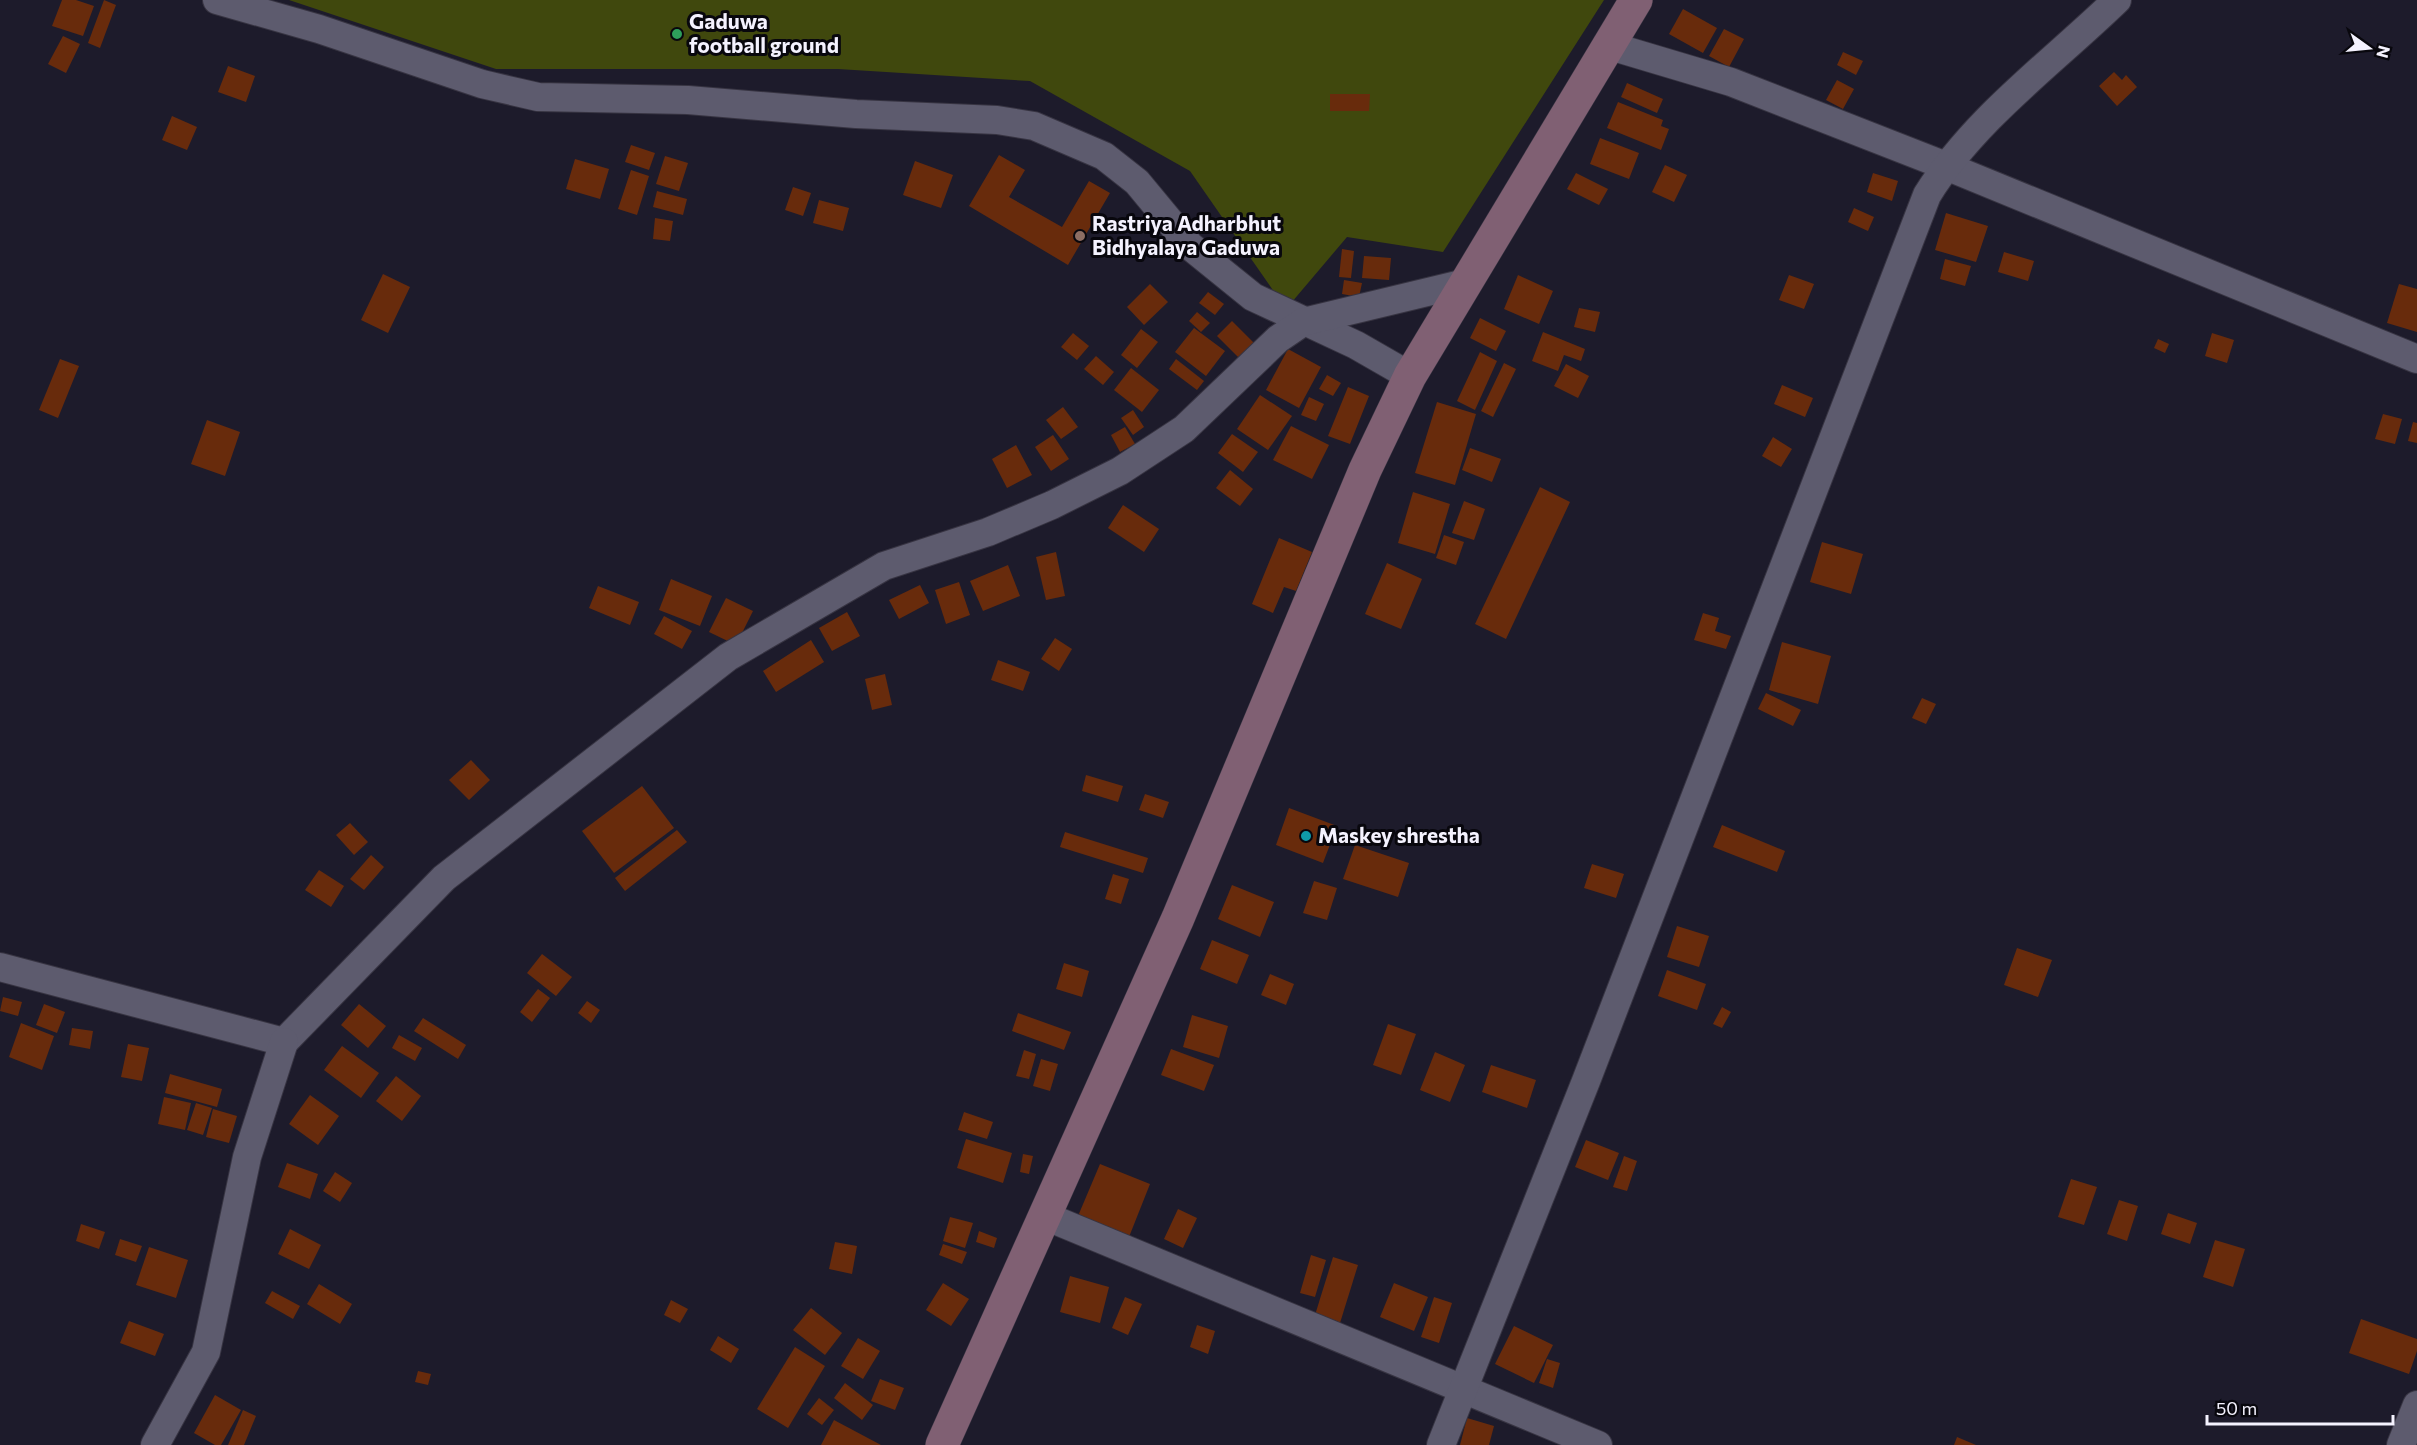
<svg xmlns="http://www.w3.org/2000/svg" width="2417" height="1445" viewBox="0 0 2417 1445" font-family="Commissioner,sans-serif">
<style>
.green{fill:#40480d}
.building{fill:#682b0c}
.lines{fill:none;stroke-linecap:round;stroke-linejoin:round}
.street-casing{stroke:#373442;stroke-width:30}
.secondary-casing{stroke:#373442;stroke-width:34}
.street{stroke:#5d5b6e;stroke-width:28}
.secondary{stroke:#806073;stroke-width:33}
.leisure-dot{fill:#2e9e5b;stroke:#08070d;stroke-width:2}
.education-dot{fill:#8d6e63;stroke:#08070d;stroke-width:2}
.culture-dot{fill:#0f9aa8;stroke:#08070d;stroke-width:2}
.labels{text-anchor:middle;stroke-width:6;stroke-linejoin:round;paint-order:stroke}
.poi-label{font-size:21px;font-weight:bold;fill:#f4f2fe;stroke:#08070d;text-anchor:start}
</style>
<rect width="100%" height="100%" fill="#1d1b2b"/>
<!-- green -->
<path class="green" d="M 289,0 L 1604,0 L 1443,252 L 1347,237 L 1286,309 L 1190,171 L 1030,81 L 838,69 L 496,69 Z"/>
<!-- building -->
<g class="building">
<path d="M 62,0 L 76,0 L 94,6 L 83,36 L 52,26 Z"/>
<path d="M 104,0 L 116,5 L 100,48 L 88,43 Z"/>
<path d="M 1683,9 L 1717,28 L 1703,53 L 1669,34 Z"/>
<path d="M 1724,29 L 1744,39 L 1729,67 L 1709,56 Z"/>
<path d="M 63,36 L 80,44 L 66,73 L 48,64 Z"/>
<path d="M 1843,52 L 1863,61 L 1856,75 L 1837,65 Z"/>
<path d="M 228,66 L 255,76 L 246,102 L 218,92 Z"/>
<path d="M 2114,72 L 2122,80 L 2126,75 L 2137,87 L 2117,106 L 2099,86 Z"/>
<path d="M 1837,80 L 1854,89 L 1843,109 L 1826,100 Z"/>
<path d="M 1627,83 L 1663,99 L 1657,113 L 1621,97 Z"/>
<path d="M 1330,94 L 1370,94 L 1369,111 L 1330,111 Z"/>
<path d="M 1618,102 L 1663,120 L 1661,126 L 1669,129 L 1661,150 L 1607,128 Z"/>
<path d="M 172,116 L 197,127 L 187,150 L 162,140 Z"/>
<path d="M 1600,138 L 1639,153 L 1629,179 L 1590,164 Z"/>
<path d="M 631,145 L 655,153 L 649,170 L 625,162 Z"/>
<path d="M 999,155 L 1025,170 L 1009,197 L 1062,227 L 1089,181 L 1110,193 L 1068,265 L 969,206 Z"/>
<path d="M 665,156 L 688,163 L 679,191 L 656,184 Z"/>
<path d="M 575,159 L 609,169 L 600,199 L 566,189 Z"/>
<path d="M 915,161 L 953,175 L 941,208 L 903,195 Z"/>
<path d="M 1665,165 L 1687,175 L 1674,202 L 1652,192 Z"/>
<path d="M 631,170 L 649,176 L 637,215 L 618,209 Z"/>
<path d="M 1576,173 L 1608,189 L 1599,205 L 1567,189 Z"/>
<path d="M 1873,173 L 1898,181 L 1892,201 L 1867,192 Z"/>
<path d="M 793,187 L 811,193 L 803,216 L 785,210 Z"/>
<path d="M 657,191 L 687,199 L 683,215 L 653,207 Z"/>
<path d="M 819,200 L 849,208 L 843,231 L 813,223 Z"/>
<path d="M 1854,208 L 1874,217 L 1868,231 L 1848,222 Z"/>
<path d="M 1946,213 L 1988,226 L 1976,262 L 1935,250 Z"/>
<path d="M 655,218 L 673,221 L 670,241 L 653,239 Z"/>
<path d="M 1342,249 L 1354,251 L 1351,278 L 1339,277 Z"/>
<path d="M 2004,252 L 2034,261 L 2028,281 L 1998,272 Z"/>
<path d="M 1364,256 L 1391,258 L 1389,280 L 1362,278 Z"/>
<path d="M 1945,259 L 1971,266 L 1965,286 L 1940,279 Z"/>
<path d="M 383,274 L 410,287 L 388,333 L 361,320 Z"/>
<path d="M 1518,275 L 1553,291 L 1539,324 L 1504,309 Z"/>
<path d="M 1789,275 L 1814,284 L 1804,309 L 1779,300 Z"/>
<path d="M 1344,280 L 1362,283 L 1359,297 L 1342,294 Z"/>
<path d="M 1150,284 L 1168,302 L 1144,325 L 1127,307 Z"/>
<path d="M 2399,284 L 2417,289 L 2417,332 L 2387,323 Z"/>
<path d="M 1208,292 L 1224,304 L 1215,315 L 1199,303 Z"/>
<path d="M 1579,308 L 1600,312 L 1595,332 L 1574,327 Z"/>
<path d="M 1197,312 L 1210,323 L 1201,332 L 1189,321 Z"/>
<path d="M 1480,318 L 1506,331 L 1496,351 L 1470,338 Z"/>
<path d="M 1232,321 L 1255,344 L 1240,359 L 1217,336 Z"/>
<path d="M 1194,328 L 1225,351 L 1206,376 L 1175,352 Z"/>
<path d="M 1141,329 L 1158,342 L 1137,368 L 1121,355 Z"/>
<path d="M 1543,332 L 1585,349 L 1581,361 L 1564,355 L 1558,371 L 1532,361 Z"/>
<path d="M 1073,333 L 1089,346 L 1077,360 L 1061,347 Z"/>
<path d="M 2212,333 L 2234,340 L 2227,363 L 2205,356 Z"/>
<path d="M 2158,339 L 2169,344 L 2165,353 L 2154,348 Z"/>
<path d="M 1288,349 L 1321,367 L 1299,408 L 1266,390 Z"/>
<path d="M 1480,352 L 1497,361 L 1475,410 L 1457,401 Z"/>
<path d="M 1096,356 L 1114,372 L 1103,385 L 1084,369 Z"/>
<path d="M 60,359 L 79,366 L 58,418 L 39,410 Z"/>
<path d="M 1176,359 L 1204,381 L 1197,390 L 1169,369 Z"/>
<path d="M 1504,363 L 1516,369 L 1493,417 L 1481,411 Z"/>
<path d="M 1566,364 L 1589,376 L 1578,398 L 1554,386 Z"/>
<path d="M 1131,368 L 1159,390 L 1142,412 L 1114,390 Z"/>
<path d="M 1327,375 L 1341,383 L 1333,396 L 1319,389 Z"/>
<path d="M 1782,385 L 1813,398 L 1805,417 L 1774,404 Z"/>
<path d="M 1348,387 L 1369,396 L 1350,444 L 1328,436 Z"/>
<path d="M 1260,395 L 1292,416 L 1268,450 L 1237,429 Z"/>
<path d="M 1309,397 L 1324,404 L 1316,421 L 1301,415 Z"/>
<path d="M 1437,402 L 1476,414 L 1455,485 L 1415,473 Z"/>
<path d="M 1063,407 L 1078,427 L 1061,439 L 1046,420 Z"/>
<path d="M 1133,410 L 1144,427 L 1133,435 L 1121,418 Z"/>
<path d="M 2383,414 L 2402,419 L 2395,444 L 2375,439 Z"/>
<path d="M 207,420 L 240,432 L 225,476 L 191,464 Z"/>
<path d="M 2413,422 L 2417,423 L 2417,443 L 2408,441 Z"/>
<path d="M 1291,426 L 1329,445 L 1312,479 L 1273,460 Z"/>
<path d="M 1125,427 L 1135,444 L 1120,452 L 1111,435 Z"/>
<path d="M 1232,434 L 1258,452 L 1243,472 L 1218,453 Z"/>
<path d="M 1053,435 L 1069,459 L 1051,471 L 1035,447 Z"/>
<path d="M 1773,437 L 1792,449 L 1781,467 L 1762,456 Z"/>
<path d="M 1016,445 L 1032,475 L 1007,488 L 992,459 Z"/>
<path d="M 1470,448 L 1501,459 L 1492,482 L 1462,470 Z"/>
<path d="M 1230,470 L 1253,489 L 1240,506 L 1216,488 Z"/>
<path d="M 1540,487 L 1570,502 L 1506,639 L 1475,624 Z"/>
<path d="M 1413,492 L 1450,504 L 1435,554 L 1398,543 Z"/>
<path d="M 1464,501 L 1485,509 L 1474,540 L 1452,533 Z"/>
<path d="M 1123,505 L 1159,529 L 1144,552 L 1108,528 Z"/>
<path d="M 1444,535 L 1464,542 L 1456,565 L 1436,558 Z"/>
<path d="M 1279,538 L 1312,552 L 1296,591 L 1284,587 L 1273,613 L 1252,604 Z"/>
<path d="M 1822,542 L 1863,554 L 1851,594 L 1810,582 Z"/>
<path d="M 1056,552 L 1065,596 L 1046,600 L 1036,557 Z"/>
<path d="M 1387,563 L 1422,579 L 1401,629 L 1365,614 Z"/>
<path d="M 1008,565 L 1020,596 L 983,611 L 970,581 Z"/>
<path d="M 671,579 L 712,596 L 700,626 L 659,610 Z"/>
<path d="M 959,582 L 970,615 L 946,624 L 935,590 Z"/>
<path d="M 920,585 L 929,603 L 899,619 L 889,600 Z"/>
<path d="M 598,586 L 639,602 L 630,625 L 589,608 Z"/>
<path d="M 726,598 L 753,611 L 736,645 L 709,632 Z"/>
<path d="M 847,612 L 860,636 L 832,651 L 819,628 Z"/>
<path d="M 1703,613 L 1719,618 L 1715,631 L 1731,636 L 1726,649 L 1694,640 Z"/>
<path d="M 664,616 L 692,631 L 682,649 L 654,634 Z"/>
<path d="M 1055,638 L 1072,649 L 1059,671 L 1041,659 Z"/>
<path d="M 811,640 L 824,662 L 776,692 L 763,671 Z"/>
<path d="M 1782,642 L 1831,656 L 1818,704 L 1769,690 Z"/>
<path d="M 998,660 L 1030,672 L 1023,691 L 991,680 Z"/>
<path d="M 885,674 L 892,705 L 872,710 L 865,679 Z"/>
<path d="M 1766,693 L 1801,710 L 1793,726 L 1758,709 Z"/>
<path d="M 1922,698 L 1936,704 L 1926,724 L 1912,718 Z"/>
<path d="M 471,760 L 490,780 L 469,800 L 449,780 Z"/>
<path d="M 1086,775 L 1123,786 L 1118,802 L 1082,791 Z"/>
<path d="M 642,786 L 674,828 L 614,873 L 582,831 Z"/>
<path d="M 1145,794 L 1169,802 L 1163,818 L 1139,810 Z"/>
<path d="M 1289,808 L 1337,826 L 1323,863 L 1276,845 Z"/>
<path d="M 350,823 L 368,842 L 354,855 L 336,835 Z"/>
<path d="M 1722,825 L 1785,851 L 1777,872 L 1713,847 Z"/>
<path d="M 677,830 L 687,842 L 625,891 L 615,878 Z"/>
<path d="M 1065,832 L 1148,858 L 1143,873 L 1060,847 Z"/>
<path d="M 1355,845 L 1409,863 L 1398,897 L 1343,879 Z"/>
<path d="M 371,855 L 384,867 L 364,890 L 350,879 Z"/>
<path d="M 1592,864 L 1624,874 L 1616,898 L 1584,888 Z"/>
<path d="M 319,870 L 344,886 L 331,907 L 305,890 Z"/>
<path d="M 1113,874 L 1129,879 L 1121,904 L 1105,899 Z"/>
<path d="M 1314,881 L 1337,888 L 1327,920 L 1303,913 Z"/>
<path d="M 1232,885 L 1274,902 L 1260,937 L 1218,919 Z"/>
<path d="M 1677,926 L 1709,936 L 1699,967 L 1667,957 Z"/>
<path d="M 1212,940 L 1249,955 L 1237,984 L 1200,969 Z"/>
<path d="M 2017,948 L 2052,960 L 2038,997 L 2004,985 Z"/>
<path d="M 542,954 L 572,977 L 556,996 L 527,973 Z"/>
<path d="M 1064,963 L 1089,971 L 1082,997 L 1056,989 Z"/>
<path d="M 1667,970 L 1706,984 L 1697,1010 L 1658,996 Z"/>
<path d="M 1270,974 L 1294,984 L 1286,1005 L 1261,995 Z"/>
<path d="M 538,989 L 550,998 L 532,1022 L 520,1012 Z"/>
<path d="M 3,997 L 22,1002 L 18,1016 L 0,1011 Z"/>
<path d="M 587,1001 L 600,1010 L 591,1023 L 578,1013 Z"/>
<path d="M 44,1004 L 65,1012 L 57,1033 L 36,1025 Z"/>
<path d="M 359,1004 L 386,1026 L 368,1048 L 341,1025 Z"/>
<path d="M 1722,1007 L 1731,1012 L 1722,1028 L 1713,1024 Z"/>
<path d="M 1018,1013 L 1071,1032 L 1064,1050 L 1012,1031 Z"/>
<path d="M 1192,1015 L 1228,1026 L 1219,1058 L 1183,1047 Z"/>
<path d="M 423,1018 L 466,1045 L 458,1059 L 414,1031 Z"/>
<path d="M 21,1023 L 54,1036 L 42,1070 L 9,1057 Z"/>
<path d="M 1388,1024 L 1416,1034 L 1401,1075 L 1373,1065 Z"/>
<path d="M 72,1028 L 93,1031 L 90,1049 L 69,1045 Z"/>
<path d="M 399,1035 L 422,1048 L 415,1061 L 392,1048 Z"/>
<path d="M 128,1044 L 149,1048 L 142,1081 L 121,1077 Z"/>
<path d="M 342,1046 L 379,1073 L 361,1098 L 324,1070 Z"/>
<path d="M 1171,1049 L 1214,1065 L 1204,1091 L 1161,1075 Z"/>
<path d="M 1024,1050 L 1036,1054 L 1029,1079 L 1016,1076 Z"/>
<path d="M 1435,1052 L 1465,1065 L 1450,1102 L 1420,1090 Z"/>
<path d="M 1041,1059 L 1058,1064 L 1050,1091 L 1033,1086 Z"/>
<path d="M 1491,1065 L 1536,1080 L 1527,1108 L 1482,1092 Z"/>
<path d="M 170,1074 L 222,1089 L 217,1107 L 165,1093 Z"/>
<path d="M 396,1076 L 421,1096 L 402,1121 L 376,1101 Z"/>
<path d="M 310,1095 L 339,1116 L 318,1145 L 289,1124 Z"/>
<path d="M 164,1097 L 191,1103 L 185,1130 L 158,1124 Z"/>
<path d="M 196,1103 L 212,1108 L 203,1135 L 187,1130 Z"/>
<path d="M 213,1109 L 237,1116 L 229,1143 L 206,1137 Z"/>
<path d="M 964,1112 L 993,1122 L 987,1139 L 958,1130 Z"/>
<path d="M 966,1139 L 1012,1153 L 1003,1183 L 957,1168 Z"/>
<path d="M 1586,1140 L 1619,1153 L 1608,1180 L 1575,1167 Z"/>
<path d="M 1023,1154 L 1033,1156 L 1029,1174 L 1020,1172 Z"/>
<path d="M 1624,1156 L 1637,1161 L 1627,1191 L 1613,1187 Z"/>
<path d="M 287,1163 L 318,1174 L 310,1199 L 278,1187 Z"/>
<path d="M 1100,1164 L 1150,1184 L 1129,1237 L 1078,1216 Z"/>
<path d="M 335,1172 L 352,1183 L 340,1202 L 323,1191 Z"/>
<path d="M 2071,1179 L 2097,1187 L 2084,1225 L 2058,1217 Z"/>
<path d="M 2119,1200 L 2138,1206 L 2127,1241 L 2107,1234 Z"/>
<path d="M 1178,1209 L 1197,1218 L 1183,1248 L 1164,1239 Z"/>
<path d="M 2168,1213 L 2197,1223 L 2190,1244 L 2161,1234 Z"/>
<path d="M 950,1217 L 973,1223 L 965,1248 L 943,1241 Z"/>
<path d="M 81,1224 L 105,1232 L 99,1249 L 76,1241 Z"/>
<path d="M 290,1229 L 321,1245 L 309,1269 L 278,1254 Z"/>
<path d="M 979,1231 L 997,1238 L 994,1248 L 976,1242 Z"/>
<path d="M 120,1239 L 142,1246 L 136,1262 L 115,1255 Z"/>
<path d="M 2215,1240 L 2245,1249 L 2233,1287 L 2203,1277 Z"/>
<path d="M 835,1242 L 857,1246 L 852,1274 L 829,1269 Z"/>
<path d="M 943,1244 L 967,1252 L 962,1264 L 939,1255 Z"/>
<path d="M 149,1247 L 188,1260 L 176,1298 L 136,1285 Z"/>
<path d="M 1311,1255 L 1326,1260 L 1315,1297 L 1300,1293 Z"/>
<path d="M 1333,1257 L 1358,1265 L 1340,1323 L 1315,1315 Z"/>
<path d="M 1070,1276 L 1109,1287 L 1100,1323 L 1060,1312 Z"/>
<path d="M 943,1283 L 969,1299 L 951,1326 L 926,1310 Z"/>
<path d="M 1394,1283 L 1428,1297 L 1414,1331 L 1380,1317 Z"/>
<path d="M 319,1284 L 352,1304 L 340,1324 L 307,1304 Z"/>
<path d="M 272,1291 L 300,1306 L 293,1319 L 265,1303 Z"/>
<path d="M 1125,1297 L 1142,1304 L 1128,1335 L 1112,1328 Z"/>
<path d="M 1434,1297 L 1452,1303 L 1439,1343 L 1421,1337 Z"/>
<path d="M 671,1300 L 688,1309 L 680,1323 L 664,1315 Z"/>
<path d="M 811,1308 L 842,1333 L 825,1355 L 793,1330 Z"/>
<path d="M 2361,1319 L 2417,1339 L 2417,1351 L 2409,1374 L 2349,1353 Z"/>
<path d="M 129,1321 L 164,1334 L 155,1356 L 120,1343 Z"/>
<path d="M 1197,1325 L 1215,1331 L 1208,1354 L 1190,1347 Z"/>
<path d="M 1514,1326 L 1553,1345 L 1534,1383 L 1495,1364 Z"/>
<path d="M 718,1336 L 739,1349 L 731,1363 L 710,1350 Z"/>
<path d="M 858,1338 L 880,1351 L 863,1379 L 841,1366 Z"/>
<path d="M 795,1347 L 825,1366 L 788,1428 L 757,1409 Z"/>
<path d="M 1547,1359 L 1560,1363 L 1553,1388 L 1539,1383 Z"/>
<path d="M 418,1371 L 431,1374 L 428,1385 L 415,1382 Z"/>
<path d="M 880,1379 L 904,1388 L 895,1410 L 871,1401 Z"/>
<path d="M 845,1383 L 873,1405 L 862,1420 L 834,1398 Z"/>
<path d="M 215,1395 L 241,1410 L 221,1445 L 215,1445 L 194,1433 Z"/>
<path d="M 819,1398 L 834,1410 L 822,1425 L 807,1414 Z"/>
<path d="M 243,1410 L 256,1416 L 244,1445 L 228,1445 Z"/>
<path d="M 1467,1418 L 1494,1426 L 1489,1445 L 1460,1445 Z"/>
<path d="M 834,1420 L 881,1445 L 821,1445 Z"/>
<path d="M 1957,1437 L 1976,1445 L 1954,1445 Z"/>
</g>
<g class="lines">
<defs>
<g id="street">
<path d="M 217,0 L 319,29 L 482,84 L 538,97 L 688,100 L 856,114 L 997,120 L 1034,126 L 1104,156 L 1137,182 L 1190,246 L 1253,297 L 1356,345 L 1410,376"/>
<path d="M 1607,45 L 1731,82 L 1946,166 L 2417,359"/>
<path d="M 0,967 L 284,1042 L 444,878 L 728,657 L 884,566 L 988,532 L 1052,505 L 1120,471 L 1184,429 L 1278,339 L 1303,322 L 1465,283"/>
<path d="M 1045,1216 L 1598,1445"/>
<path d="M 155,1445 L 206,1352 L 247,1157 L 284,1042"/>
<path d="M 1441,1445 L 1586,1081 L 1927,195 C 1975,118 2052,63 2117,0"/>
<path d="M 2401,1445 L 2417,1405"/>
</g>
<path id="secondary" d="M 942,1445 L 1178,918 L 1365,470 L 1410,376 L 1636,0"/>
</defs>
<!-- street casing -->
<use href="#street" class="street-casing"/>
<!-- secondary casing -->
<use href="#secondary" class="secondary-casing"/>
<!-- street -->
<use href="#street" class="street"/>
<!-- secondary -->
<use href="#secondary" class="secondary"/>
</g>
<!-- markers -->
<circle class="leisure-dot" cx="677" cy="34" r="6"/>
<circle class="education-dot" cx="1080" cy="236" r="6"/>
<circle class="culture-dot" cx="1306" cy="836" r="6"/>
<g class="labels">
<!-- poi labels -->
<g class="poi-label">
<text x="689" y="29">Gaduwa<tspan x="689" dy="24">football ground</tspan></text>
<text x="1092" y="231">Rastriya Adharbhut<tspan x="1092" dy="24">Bidhyalaya Gaduwa</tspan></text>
<text x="1318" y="843">Maskey shrestha</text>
</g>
</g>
<!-- north arrow -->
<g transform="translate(2369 48) rotate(105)" stroke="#08070d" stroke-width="4.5" paint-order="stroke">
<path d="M0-4.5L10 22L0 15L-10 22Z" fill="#f4f2fe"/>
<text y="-9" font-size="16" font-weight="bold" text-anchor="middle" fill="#f4f2fe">N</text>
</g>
<!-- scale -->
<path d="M2207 1415v9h186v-9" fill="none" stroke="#f4f2fe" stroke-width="3"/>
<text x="2216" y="1415" font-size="18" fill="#f4f2fe" stroke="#08070d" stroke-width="4.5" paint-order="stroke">50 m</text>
</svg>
